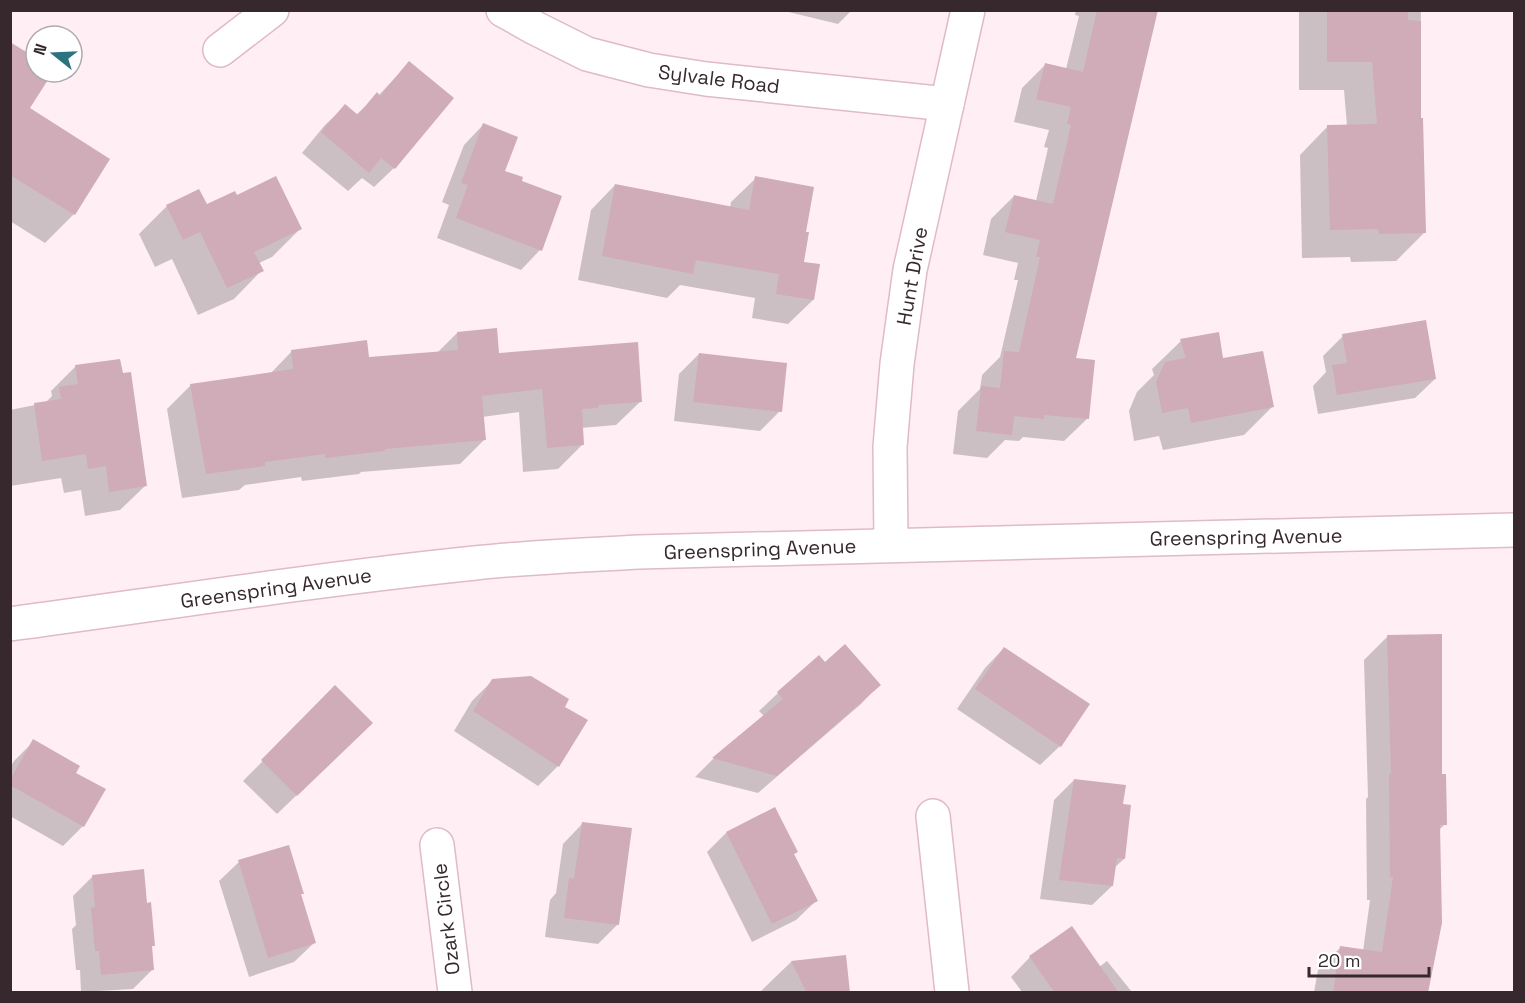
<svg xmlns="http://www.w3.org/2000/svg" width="1525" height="1003" viewBox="0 0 1525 1003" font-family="'Space Grotesk',sans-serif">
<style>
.shadow{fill:#0003}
.building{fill:#cfacb7}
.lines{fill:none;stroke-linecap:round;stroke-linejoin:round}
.minor-casing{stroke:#dfbbc6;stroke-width:36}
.secondary-casing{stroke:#dfbbc6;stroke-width:36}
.minor{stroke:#fff;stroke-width:33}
.secondary{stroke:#fff;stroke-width:33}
.labels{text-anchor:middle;stroke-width:4.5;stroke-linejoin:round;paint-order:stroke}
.street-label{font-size:20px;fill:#36282c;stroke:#fff}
</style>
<rect width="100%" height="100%" fill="#ffeff4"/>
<!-- shadow -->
<g class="shadow">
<path d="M 780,10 L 852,10 L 838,24 Z"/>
<path d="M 1076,10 L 1156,10 L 1074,359 L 1088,418 L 1064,441 L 1023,437 L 1019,441 L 1005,440 L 987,458 L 953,454 L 958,411 L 980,389 L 982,375 L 1000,357 L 1018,280 L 1014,280 L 1018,263 L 983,255 L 991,219 L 1014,196 L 1036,201 L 1048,148 L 1044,147 L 1049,130 L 1014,122 L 1022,88 L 1045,65 L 1066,69 L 1079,16 L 1075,15 Z"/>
<path d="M 1299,10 L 1421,10 L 1419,120 L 1424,233 L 1396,261 L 1351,262 L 1350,257 L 1302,258 L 1300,155 L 1328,126 L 1347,126 L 1344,90 L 1299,90 Z"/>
<path d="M 10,54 L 36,60 L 36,72 L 51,72 L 28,109 L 108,160 L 74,214 L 45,243 L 10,221 Z"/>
<path d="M 409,63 L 394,168 L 374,187 L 362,178 L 348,191 L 302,153 L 325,125 L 345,106 L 356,115 L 377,95 L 378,96 Z"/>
<path d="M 483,125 L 503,172 L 520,182 L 540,250 L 521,270 L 437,238 L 449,205 L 442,202 L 464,145 Z"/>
<path d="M 756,178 L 803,263 L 813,300 L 788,324 L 752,318 L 755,298 L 680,285 L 667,298 L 578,280 L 591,210 L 615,185 L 730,208 L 731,202 Z"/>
<path d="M 236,197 L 300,229 L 272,257 L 259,263 L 262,270 L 234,299 L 198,315 L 172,259 L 155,267 L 139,234 L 167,206 L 206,206 Z"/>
<path d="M 457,333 L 498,355 L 641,401 L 616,425 L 581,428 L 582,445 L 558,469 L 523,472 L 519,412 L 482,417 L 484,440 L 460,464 L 361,472 L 359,474 L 302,481 L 301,477 L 245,485 L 239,490 L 182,498 L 167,409 L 191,385 L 270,374 L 292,351 L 368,359 L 437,353 Z"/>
<path d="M 1343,336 L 1435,379 L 1415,398 L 1318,414 L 1313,386 L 1326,372 L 1323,356 Z"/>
<path d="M 1181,341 L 1222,360 L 1272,407 L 1244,435 L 1163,450 L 1159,436 L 1134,441 L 1129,411 L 1137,392 L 1154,375 L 1152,369 Z"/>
<path d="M 699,354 L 780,411 L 760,431 L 674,421 L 679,374 Z"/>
<path d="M 76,366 L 145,486 L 120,510 L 85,516 L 81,490 L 64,493 L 61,478 L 10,486 L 10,410 L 45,403 L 52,396 L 51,391 Z"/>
<path d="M 1387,637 L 1441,776 L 1445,824 L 1439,830 L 1427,992 L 1314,992 L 1318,970 L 1341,947 L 1363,951 L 1370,900 L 1367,900 L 1366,799 L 1368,797 L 1364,660 Z"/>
<path d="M 1004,648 L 1060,746 L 1040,765 L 957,709 L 985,668 Z"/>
<path d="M 819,657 L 825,664 L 879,685 L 861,704 L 758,793 L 695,777 L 713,759 L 764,716 L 759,711 L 778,693 Z"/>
<path d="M 492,681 L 563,707 L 558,766 L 538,786 L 454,731 L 472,701 Z"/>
<path d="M 335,688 L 351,743 L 277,814 L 243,781 Z"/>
<path d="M 34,741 L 74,773 L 83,826 L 63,846 L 10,816 L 10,767 L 14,761 Z"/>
<path d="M 1074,780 L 1122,805 L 1124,859 L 1114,868 L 1112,886 L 1092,905 L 1040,899 L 1054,800 Z"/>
<path d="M 582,824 L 618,924 L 598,944 L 545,937 L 550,900 L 556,893 L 563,844 Z"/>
<path d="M 726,833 L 796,852 L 793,855 L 816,901 L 796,920 L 752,942 L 707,852 Z"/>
<path d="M 239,862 L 302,893 L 300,896 L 314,943 L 294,962 L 249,977 L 219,881 Z"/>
<path d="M 93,876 L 146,904 L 153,945 L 151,948 L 153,969 L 133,989 L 81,992 L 80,970 L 76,970 L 72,929 L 76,925 L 73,896 Z"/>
<path d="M 845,957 L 848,992 L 760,992 L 791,962 Z"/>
<path d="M 1030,957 L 1099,967 L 1107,961 L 1132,992 L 1022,992 L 1011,977 Z"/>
</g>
<!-- building -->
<g class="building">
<path d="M 1097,10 L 1158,10 L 1076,358 L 1095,360 L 1089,419 L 1044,415 L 1044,419 L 1014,416 L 1012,435 L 976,431 L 981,386 L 1000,388 L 1004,351 L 1019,352 L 1040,257 L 1036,257 L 1040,240 L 1005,232 L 1014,195 L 1053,204 L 1071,125 L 1067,124 L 1071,107 L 1036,99 L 1045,63 L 1083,72 Z"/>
<path d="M 1327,10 L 1408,10 L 1408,20 L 1421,21 L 1421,118 L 1423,118 L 1426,233 L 1379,234 L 1378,229 L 1330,230 L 1327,125 L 1377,124 L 1372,62 L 1327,62 Z"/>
<path d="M 10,42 L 36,58 L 36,72 L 53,72 L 30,108 L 110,159 L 75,215 L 10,175 Z"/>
<path d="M 409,61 L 454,98 L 395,169 L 381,158 L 369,173 L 321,132 L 345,104 L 358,115 L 377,92 L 380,96 Z"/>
<path d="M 483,123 L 518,137 L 505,171 L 523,177 L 522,181 L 562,196 L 542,251 L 456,218 L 468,185 L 461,183 Z"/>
<path d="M 276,176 L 302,229 L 254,252 L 264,271 L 227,288 L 200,232 L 183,240 L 166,205 L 199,189 L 207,204 L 235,191 L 237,195 Z"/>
<path d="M 755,176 L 814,187 L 806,232 L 809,232 L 804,262 L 820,264 L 814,300 L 776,294 L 779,274 L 696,260 L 693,274 L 602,256 L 615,184 L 749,210 Z"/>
<path d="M 1426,320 L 1436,379 L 1337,395 L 1332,365 L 1347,363 L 1342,334 Z"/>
<path d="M 497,328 L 499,353 L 638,342 L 642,402 L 598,405 L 598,408 L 582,409 L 584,445 L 547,448 L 542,389 L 482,396 L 486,440 L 385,449 L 385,451 L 325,458 L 325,454 L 265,462 L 265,466 L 206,474 L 190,384 L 293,369 L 291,350 L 367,340 L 369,357 L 458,350 L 457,332 Z"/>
<path d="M 1219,332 L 1223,358 L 1263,351 L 1274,407 L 1191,423 L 1188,408 L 1162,413 L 1156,382 L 1165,362 L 1186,358 L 1180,339 Z"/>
<path d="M 699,353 L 787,363 L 782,412 L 693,402 Z"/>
<path d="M 120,359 L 123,373 L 131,372 L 147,486 L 109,492 L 106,466 L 88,469 L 86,454 L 42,461 L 34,403 L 61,399 L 59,387 L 78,384 L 75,365 Z"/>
<path d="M 1442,634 L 1442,774 L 1446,774 L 1447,825 L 1440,825 L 1442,923 L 1428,993 L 1333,993 L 1340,946 L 1382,952 L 1393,877 L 1390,877 L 1389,774 L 1391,774 L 1387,635 Z"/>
<path d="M 845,644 L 881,685 L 777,776 L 712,758 L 783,699 L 777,692 L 819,655 L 825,662 Z"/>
<path d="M 1004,647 L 1090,704 L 1061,747 L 975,689 Z"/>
<path d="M 531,676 L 569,699 L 565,707 L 588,720 L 559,767 L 473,711 L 492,679 Z"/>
<path d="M 335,685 L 373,723 L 297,796 L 261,760 Z"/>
<path d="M 33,739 L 80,766 L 76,773 L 106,789 L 84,827 L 10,785 L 10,780 Z"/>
<path d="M 1074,779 L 1126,785 L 1123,804 L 1131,805 L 1125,859 L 1117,858 L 1113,886 L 1059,880 Z"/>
<path d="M 775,807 L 798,852 L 794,854 L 818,901 L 772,924 L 726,832 Z"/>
<path d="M 582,822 L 632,828 L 619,925 L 564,918 L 569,878 L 574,879 Z"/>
<path d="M 289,845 L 304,894 L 301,894 L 316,943 L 268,958 L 238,860 Z"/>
<path d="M 144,869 L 147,903 L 151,902 L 155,946 L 152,946 L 154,970 L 101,975 L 99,951 L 95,951 L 91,908 L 95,907 L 92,875 Z"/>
<path d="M 1072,926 L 1119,993 L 1055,993 L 1029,956 Z"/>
<path d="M 846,955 L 850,993 L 807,993 L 791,961 Z"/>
</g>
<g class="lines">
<defs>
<g id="minor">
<path d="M 503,10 L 535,28 L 587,54 L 649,70 L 706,79 L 947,104"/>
<path d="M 220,50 L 272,10"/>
<path d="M 891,545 L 890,447 L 897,364 L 910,270 L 968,10"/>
<path d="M 933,816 L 952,992"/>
<path d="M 437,845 L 455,992"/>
</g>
<path id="secondary" d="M 10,624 C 165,603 320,579 475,563 C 530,557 584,555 639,552 L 1514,530"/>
</defs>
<!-- minor casing -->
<use href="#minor" class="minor-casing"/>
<!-- secondary casing -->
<use href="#secondary" class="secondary-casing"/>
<!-- minor -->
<use href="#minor" class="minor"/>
<!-- secondary -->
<use href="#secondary" class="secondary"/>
</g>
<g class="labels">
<!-- street labels -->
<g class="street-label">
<text transform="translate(719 79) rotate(7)" y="7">Sylvale Road</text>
<text transform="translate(912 276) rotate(-80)" y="7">Hunt Drive</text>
<text transform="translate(1246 537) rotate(-1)" y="7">Greenspring Avenue</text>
<text transform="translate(760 549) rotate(-2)" y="7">Greenspring Avenue</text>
<text transform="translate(276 588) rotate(-8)" y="7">Greenspring Avenue</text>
<text transform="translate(446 919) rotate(-97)" y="7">Ozark Circle</text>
</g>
</g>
<!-- border -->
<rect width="1525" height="1003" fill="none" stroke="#36282c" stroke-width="24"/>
<!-- north arrow -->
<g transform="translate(54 54) rotate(288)"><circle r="28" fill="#ffffff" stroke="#afa9ab" stroke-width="1.5"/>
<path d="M0-4.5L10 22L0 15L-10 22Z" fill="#2b737e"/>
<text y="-9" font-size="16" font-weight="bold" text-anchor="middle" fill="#36282c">N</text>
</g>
<!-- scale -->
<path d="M1309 967v9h120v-9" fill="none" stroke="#36282c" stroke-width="3"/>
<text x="1318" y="967" font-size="18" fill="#36282c" stroke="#ffffff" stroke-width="4.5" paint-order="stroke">20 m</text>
</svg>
